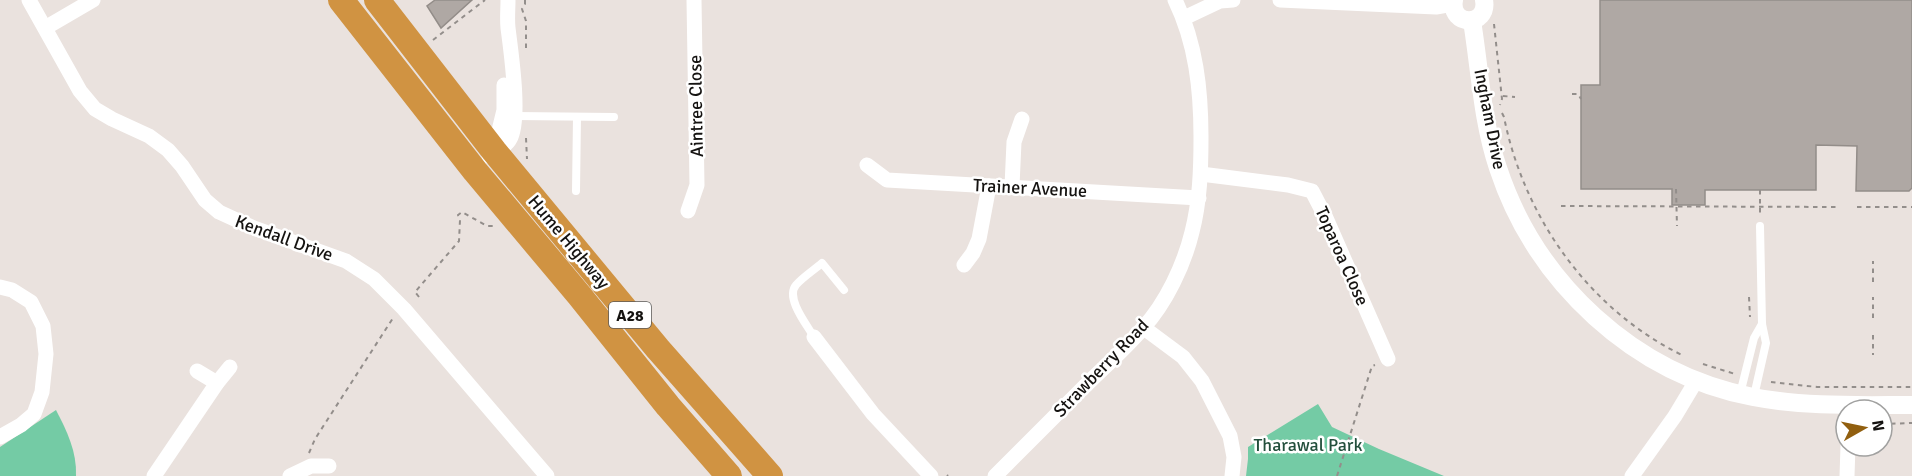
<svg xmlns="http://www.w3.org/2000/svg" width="1912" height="476" viewBox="0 0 1912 476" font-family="Signika,sans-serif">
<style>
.green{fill:#74cba5}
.building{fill:#afa8a4;stroke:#938d89;stroke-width:1.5}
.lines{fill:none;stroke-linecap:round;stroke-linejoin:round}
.path{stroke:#938e8b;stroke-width:2;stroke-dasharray:4.5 4.5;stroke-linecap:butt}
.service{stroke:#fff;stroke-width:8}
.minor{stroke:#fff;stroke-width:15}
.tertiary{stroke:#fff;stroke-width:18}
.trunk{stroke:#d09342;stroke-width:26}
.labels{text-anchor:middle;stroke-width:5;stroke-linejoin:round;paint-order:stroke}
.shield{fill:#fff;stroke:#5b5a58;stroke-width:1.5}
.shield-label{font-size:16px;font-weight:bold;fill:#151311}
.street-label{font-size:18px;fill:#151311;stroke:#fff}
.park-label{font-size:18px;fill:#234f3c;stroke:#fff}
</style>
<rect width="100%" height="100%" fill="#eae2de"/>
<!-- green -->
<g class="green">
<path d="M 1318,404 L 1332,427 L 1379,449 L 1444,476 L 1246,476 L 1248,459 L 1248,447 Z"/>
<path d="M 56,410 C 67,431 77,452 76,476 L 0,476 L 0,447 Z"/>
</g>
<!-- building -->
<g class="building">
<path d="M 435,0 L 472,0 L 441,28 L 427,6 Z"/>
<path d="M 1600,0 L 1912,0 L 1912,188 L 1909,191 L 1856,191 L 1857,146 L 1816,145 L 1816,190 L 1705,190 L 1705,205 L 1672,205 L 1672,189 L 1581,189 L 1581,85 L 1600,85 Z"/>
</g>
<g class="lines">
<!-- path -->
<g class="path">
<path d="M 525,0 L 525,4 L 522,9 L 526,21 L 526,48"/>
<path d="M 1494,24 L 1502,99 L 1500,105"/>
<path d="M 433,40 L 485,0"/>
<path d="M 1572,94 L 1578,94 L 1581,99"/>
<path d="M 1503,96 L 1515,97"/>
<path d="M 1502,113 L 1504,117 C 1524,218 1590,311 1684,356"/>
<path d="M 526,138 L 527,159"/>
<path d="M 1676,189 L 1677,226"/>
<path d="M 1760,190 L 1760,216"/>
<path d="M 1561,206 L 1839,207"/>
<path d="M 1857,207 L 1912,207"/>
<path d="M 1873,282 L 1873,261"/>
<path d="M 419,297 L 415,292 L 459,241 L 460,220 L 458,215 L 462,212 L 487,226 L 496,226"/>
<path d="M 1749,297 L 1750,317"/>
<path d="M 1873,318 L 1873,297"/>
<path d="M 1873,335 L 1873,355"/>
<path d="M 1703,364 L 1735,374"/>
<path d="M 1771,382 L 1817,387 L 1912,387"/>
<path d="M 1882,424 L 1912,423"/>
<path d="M 309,453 L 315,439 L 393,318"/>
<path d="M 947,475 L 948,476"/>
<path d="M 1337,476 L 1372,366 L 1375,365"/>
</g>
<!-- service -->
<g class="service">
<path d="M 515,116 L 614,117"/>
<path d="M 576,191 L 577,117"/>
<path d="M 814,337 C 807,325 785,298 796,285 C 803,277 814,270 822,263 L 844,290"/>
<path d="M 1740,394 L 1754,338 L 1762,324"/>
<path d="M 1754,396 L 1766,343 L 1762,324 L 1760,226"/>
</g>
<!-- minor -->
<g class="minor">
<path d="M 29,0 L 80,91 L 95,109 L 112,119 L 149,136 L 168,150 L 182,166 L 205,200 L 219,212 L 254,228 L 346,261 L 374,279 L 404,309 L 547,476"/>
<path d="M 1280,0 L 1436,7 L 1453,4"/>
<path d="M 1184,18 L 1220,1 L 1233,0"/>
<path d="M 45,28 L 93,0"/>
<path d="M 494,151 L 504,110 L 504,85"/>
<path d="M 489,156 C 496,148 505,149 510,139 C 521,119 511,52 508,28 C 507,19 508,9 508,0"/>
<path d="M 867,165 L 887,180 L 1199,198"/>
<path d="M 1201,174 L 1288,185 L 1312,191 L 1326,218 L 1388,359"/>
<path d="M 1012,186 L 1014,142 L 1022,119"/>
<path d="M 688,211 L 697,185 L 694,0"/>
<path d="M 964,265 L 973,253 L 979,239 L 989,186"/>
<path d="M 0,287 L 12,290 L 31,302 L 43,326 L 46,354 L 42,392 L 34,414 L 21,425 L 0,437"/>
<path d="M 1144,328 L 1183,357 L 1202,381 L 1230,436 L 1234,457 L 1232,476"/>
<path d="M 814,337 L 873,414 L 931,476"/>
<path d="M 197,371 L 217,383"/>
<path d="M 154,476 L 217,383 L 230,367"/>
<path d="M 290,476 L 311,466 L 329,466"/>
<path d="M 995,476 C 1024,447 1053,418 1082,389 C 1102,369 1124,350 1143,328 C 1166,303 1184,265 1192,232 C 1200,201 1201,169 1201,137 C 1201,90 1196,43 1175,0"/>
<path d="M 1632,476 L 1675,416 L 1696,381"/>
<path d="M 1847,476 L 1848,446"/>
</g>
<!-- tertiary -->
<g class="tertiary">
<path d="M 1454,0 C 1449,27 1489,27 1484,0"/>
<path d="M 1472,21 C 1480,70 1482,121 1498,168 C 1536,283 1634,374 1753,397 C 1805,407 1859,405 1912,405"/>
</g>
<!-- trunk -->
<g class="trunk">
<path d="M 341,0 L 475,171 L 579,295 L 668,406 L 729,476"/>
<path d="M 377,0 L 494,151 L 658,349 L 770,476"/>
</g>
</g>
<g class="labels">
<!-- shield labels -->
<rect class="shield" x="609" y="302" width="42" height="26" rx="4.5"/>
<g class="shield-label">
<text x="630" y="321">A28</text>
</g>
<!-- street labels -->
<g class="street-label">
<text transform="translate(696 106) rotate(-91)" y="6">Aintree Close</text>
<text transform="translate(1490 119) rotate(79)" y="6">Ingham Drive</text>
<text transform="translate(1030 188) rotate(3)" y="6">Trainer Avenue</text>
<text transform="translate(284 238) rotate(20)" y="6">Kendall Drive</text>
<text transform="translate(569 242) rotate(50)" y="6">Hume Highway</text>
<text transform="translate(1342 256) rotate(66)" y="6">Toparoa Close</text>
<text transform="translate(1101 368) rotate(-46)" y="6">Strawberry Road</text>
</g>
<!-- park labels -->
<g class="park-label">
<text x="1308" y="451">Tharawal Park</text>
</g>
</g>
<!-- north arrow -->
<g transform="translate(1864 428) rotate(81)"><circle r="28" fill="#ffffff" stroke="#a1a1a0" stroke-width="1.5"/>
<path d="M0-4.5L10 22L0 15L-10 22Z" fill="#915f0f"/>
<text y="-9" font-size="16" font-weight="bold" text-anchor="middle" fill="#151311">N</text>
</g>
</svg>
